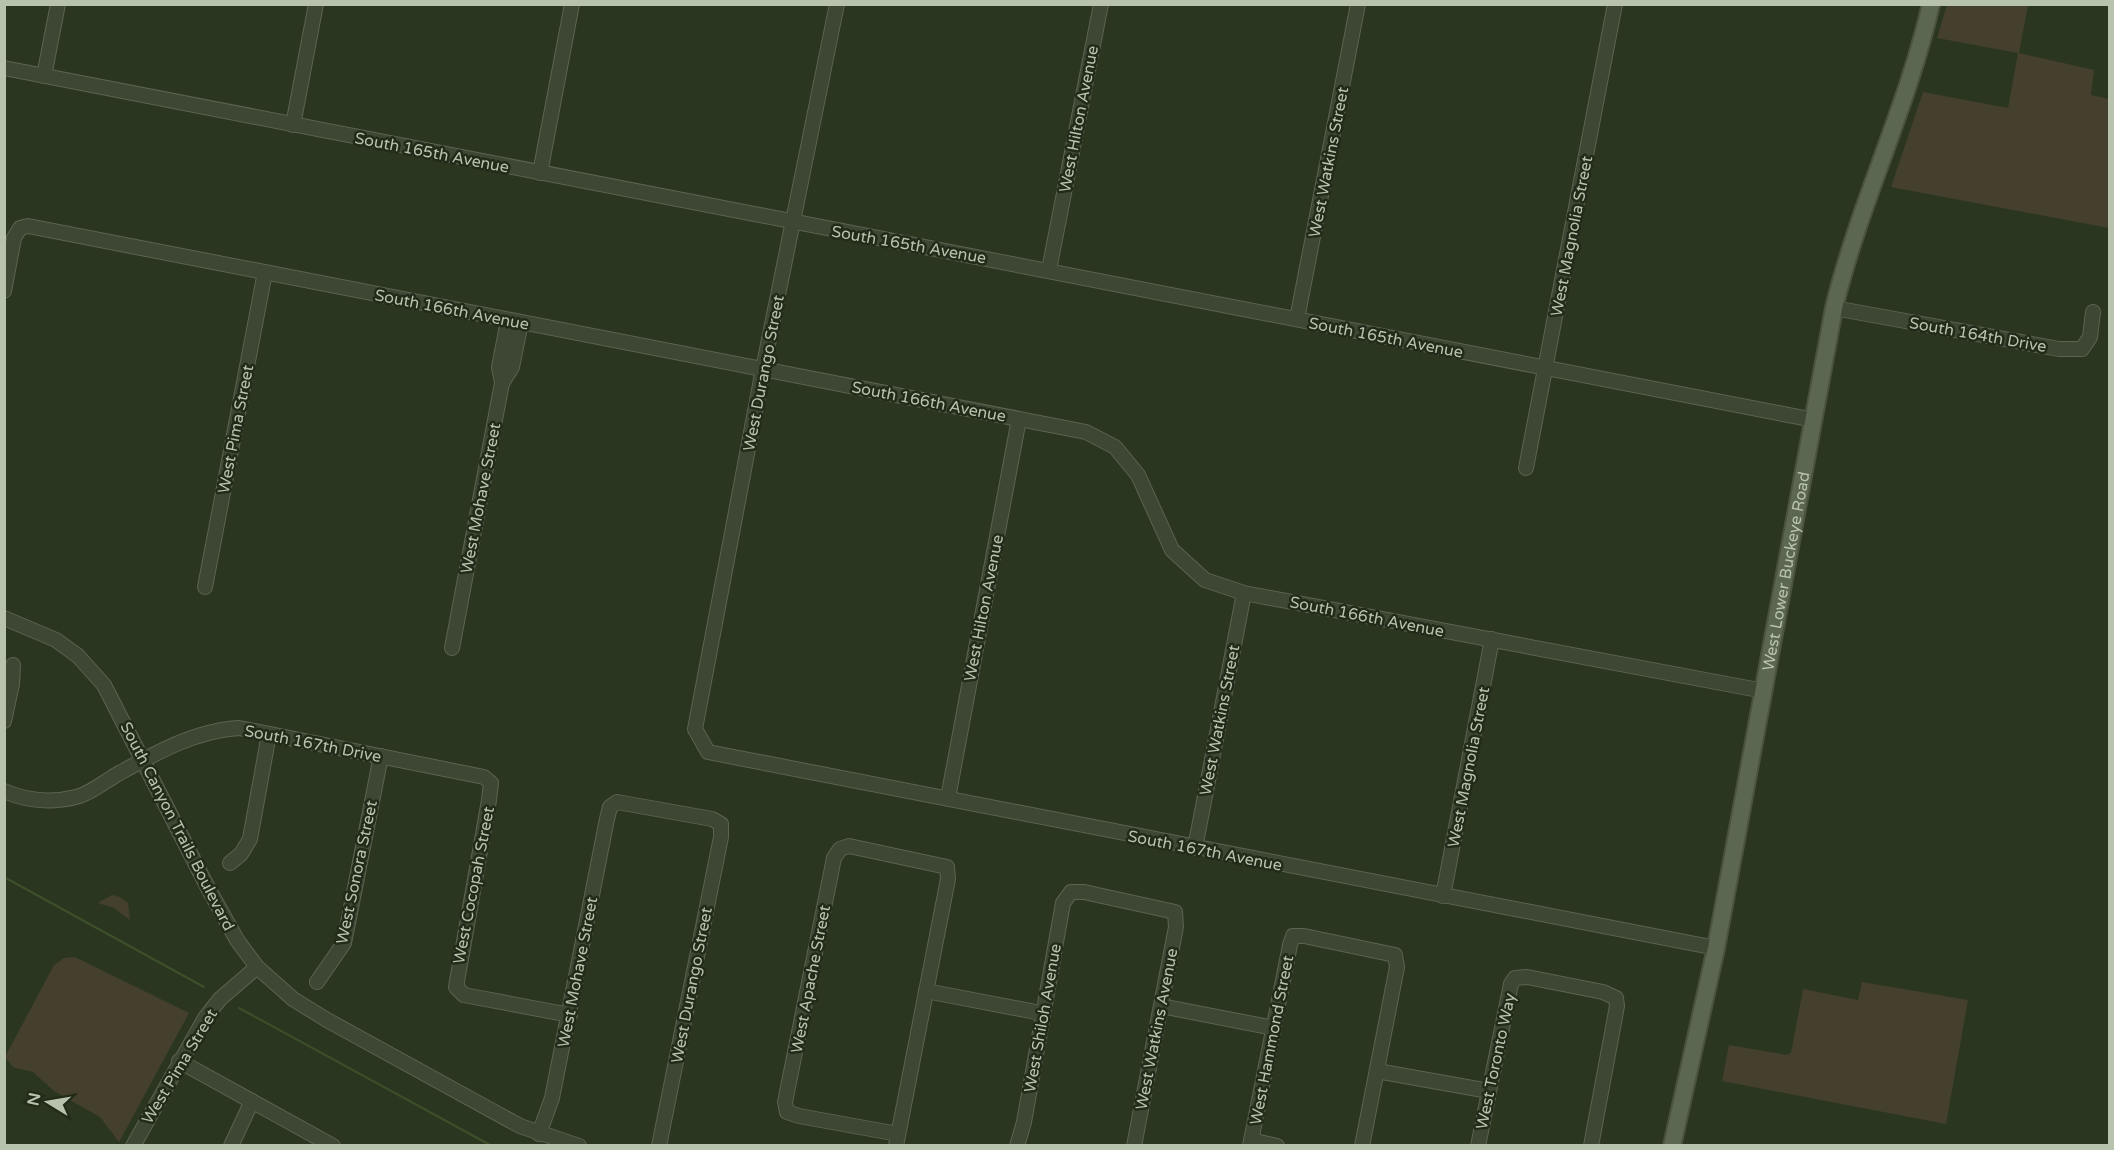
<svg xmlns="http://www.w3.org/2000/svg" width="2114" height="1150" viewBox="0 0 2114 1150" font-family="'Varela Round',sans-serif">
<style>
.green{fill:#45402d}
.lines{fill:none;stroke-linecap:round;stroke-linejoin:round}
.stream{stroke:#3c502a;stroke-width:2}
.minor-casing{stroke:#5b6451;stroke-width:16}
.major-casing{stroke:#495340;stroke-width:20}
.minor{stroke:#3d4734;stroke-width:14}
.major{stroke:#5c6752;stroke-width:16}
.labels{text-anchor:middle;stroke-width:5;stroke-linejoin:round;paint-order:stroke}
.street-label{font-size:16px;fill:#b8c3ae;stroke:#222b19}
</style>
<rect width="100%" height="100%" fill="#2b3620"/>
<!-- green -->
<g class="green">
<path d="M 1947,5 L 2028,5 L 2019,53 L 2094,70 L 2091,95 L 2109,99 L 2109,228 L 1891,187 L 1923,92 L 2008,108 L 2018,53 L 1937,38 Z"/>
<path d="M 112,895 L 120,897 L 128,903 L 130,920 L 114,908 L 98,903 Z"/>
<path d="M 75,957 L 189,1013 L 119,1142 L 100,1117 L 54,1091 L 33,1072 L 13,1067 L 5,1057 L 54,965 L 64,958 Z"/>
<path d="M 1862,982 L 1968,1000 L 1946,1124 L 1722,1081 L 1729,1045 L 1787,1055 L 1791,1053 L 1803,989 L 1858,1000 Z"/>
</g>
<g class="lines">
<!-- stream -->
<g class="stream">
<path d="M 4,877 L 204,987"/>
<path d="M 239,1008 L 492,1146"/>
</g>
<defs>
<g id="minor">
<path d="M 837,4 L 763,369 L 695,729 L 708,752 L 1716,948"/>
<path d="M 4,68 L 1814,420"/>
<path d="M 44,76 L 58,4"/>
<path d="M 293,125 L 316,4"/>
<path d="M 540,173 L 572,4"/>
<path d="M 1049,270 L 1101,4"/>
<path d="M 4,291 L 14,238 L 20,228 L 28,226 L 1086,432 L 1115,447 L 1138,475 L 1172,550 L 1205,580 L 1244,593 L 1764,691"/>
<path d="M 1834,308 L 2059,349 L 2082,349 L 2090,337 L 2093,312"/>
<path d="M 1297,319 L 1358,4"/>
<path d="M 502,383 L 499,367 L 508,321"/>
<path d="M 1526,468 L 1615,4"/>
<path d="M 205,587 L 265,272"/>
<path d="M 4,618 L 56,640 L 78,656 L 104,685 L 208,888 L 237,940 L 257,967 L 293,999 L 327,1020 L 520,1126 L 579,1146"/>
<path d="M 452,648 L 502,383 L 512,367 L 521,323"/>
<path d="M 4,721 L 12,684 L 13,665"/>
<path d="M 4,791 C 27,801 52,803 76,797 C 90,794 104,782 116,775 C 154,754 196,730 239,728 L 484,777 L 491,783 L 489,800 L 456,987 L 464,995 L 570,1015"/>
<path d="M 948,798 L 1019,419"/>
<path d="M 1195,848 L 1244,593"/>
<path d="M 230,863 L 241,854 L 250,839 L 269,734"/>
<path d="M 1443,896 L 1492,639"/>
<path d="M 317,982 L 344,943 L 381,756"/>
<path d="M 926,991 L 1041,1013"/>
<path d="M 1161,1006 L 1274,1028"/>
<path d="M 179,1061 L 333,1146"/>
<path d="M 1377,1071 L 1489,1091"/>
<path d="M 539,1134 L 552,1098 L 607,819 L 610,807 L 617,802 L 712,819 L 721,824 L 721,837 L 659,1146"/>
<path d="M 1251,1140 L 1277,1146"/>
<path d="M 133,1146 L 205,1018 L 220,999 L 257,967"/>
<path d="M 231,1146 L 252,1101"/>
<path d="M 896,1146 L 948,879 L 947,867 L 849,846 L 840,849 L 834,858 L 785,1102 L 787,1112 L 799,1116 L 898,1134"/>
<path d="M 1017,1146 L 1024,1122 L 1063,903 L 1071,892 L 1084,892 L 1175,912 L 1176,927 L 1134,1146"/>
<path d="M 1250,1146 L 1290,945 L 1293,936 L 1304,936 L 1395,955 L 1397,967 L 1362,1146"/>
<path d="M 1478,1146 L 1511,984 L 1515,978 L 1527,977 L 1603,992 L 1616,998 L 1617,1006 L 1591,1146"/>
</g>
<g id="major">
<path id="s1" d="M 1672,1146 L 1716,948 L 1834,308 C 1859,204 1907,109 1931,4"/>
</g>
</defs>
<!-- minor casing -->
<use href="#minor" class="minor-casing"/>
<!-- major casing -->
<use href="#major" class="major-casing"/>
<!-- minor -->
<use href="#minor" class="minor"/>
<!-- major -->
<use href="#major" class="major"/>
</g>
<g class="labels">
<!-- street labels -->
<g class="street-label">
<text transform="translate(1078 119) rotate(-79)" y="6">West Hilton Avenue</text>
<text transform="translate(432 152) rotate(11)" y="6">South 165th Avenue</text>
<text transform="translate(1328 162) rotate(-79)" y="6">West Watkins Street</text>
<text transform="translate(1571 236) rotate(-79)" y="6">West Magnolia Street</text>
<text transform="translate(909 244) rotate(10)" y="6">South 165th Avenue</text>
<text transform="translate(452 309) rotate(11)" y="6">South 166th Avenue</text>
<text transform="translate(1978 334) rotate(10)" y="6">South 164th Drive</text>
<text transform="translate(1386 337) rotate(11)" y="6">South 165th Avenue</text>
<text transform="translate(763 373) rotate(-79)" y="6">West Durango Street</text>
<text transform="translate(929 401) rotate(11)" y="6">South 166th Avenue</text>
<text transform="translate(235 429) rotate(-79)" y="6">West Pima Street</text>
<text transform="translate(480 498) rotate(-79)" y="6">West Mohave Street</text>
<text dy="6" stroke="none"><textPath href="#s1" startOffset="586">West Lower Buckeye Road</textPath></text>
<text transform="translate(983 608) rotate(-79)" y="6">West Hilton Avenue</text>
<text transform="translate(1367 616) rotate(11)" y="6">South 166th Avenue</text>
<text transform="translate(1219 720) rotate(-79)" y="6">West Watkins Street</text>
<text transform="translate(313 743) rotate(11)" y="6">South 167th Drive</text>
<text transform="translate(1468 767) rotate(-79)" y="6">West Magnolia Street</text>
<text transform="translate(178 826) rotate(63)" y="6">South Canyon Trails Boulevard</text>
<text transform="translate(1205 850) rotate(11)" y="6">South 167th Avenue</text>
<text transform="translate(356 872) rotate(-78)" y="6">West Sonora Street</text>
<text transform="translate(473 885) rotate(-79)" y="6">West Cocopah Street</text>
<text transform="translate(577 972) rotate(-79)" y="6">West Mohave Street</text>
<text transform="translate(810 979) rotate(-79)" y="6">West Apache Street</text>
<text transform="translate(691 985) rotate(-79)" y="6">West Durango Street</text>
<text transform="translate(1042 1018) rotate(-80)" y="6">West Shiloh Avenue</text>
<text transform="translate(1156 1029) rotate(-79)" y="6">West Watkins Avenue</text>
<text transform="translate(1271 1040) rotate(-79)" y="6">West Hammond Street</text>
<text transform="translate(1495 1061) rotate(-78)" y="6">West Toronto Way</text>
<text transform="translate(179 1066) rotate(-59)" y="6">West Pima Street</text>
</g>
</g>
<!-- border -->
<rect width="2114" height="1150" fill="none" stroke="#b8c3ae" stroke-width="12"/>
<!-- north arrow -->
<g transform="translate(48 1102) rotate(281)" stroke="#222b19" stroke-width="4.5" paint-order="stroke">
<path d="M0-4.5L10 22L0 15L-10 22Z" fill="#b8c3ae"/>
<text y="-9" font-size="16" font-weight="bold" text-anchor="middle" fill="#b8c3ae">N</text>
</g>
</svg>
